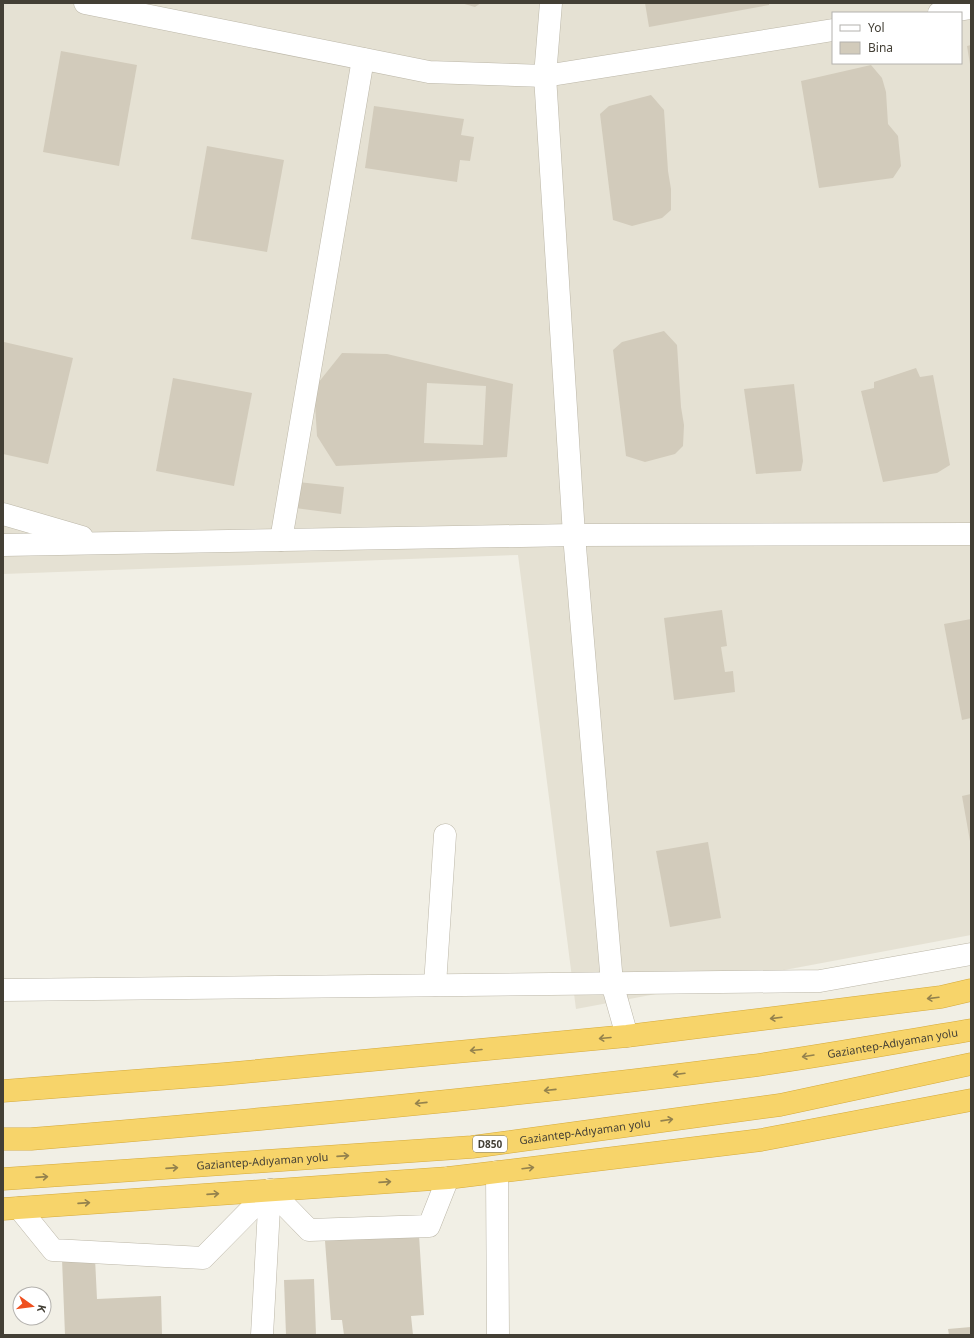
<svg xmlns="http://www.w3.org/2000/svg" width="974" height="1338" viewBox="0 0 974 1338" font-family="'Noto Sans',sans-serif">
<style>
.residential{fill:#e5e1d3;fill-rule:evenodd}
.building{fill:#d2cbbb;fill-rule:evenodd}
.lines{fill:none;stroke-linecap:round;stroke-linejoin:round}
.minor-casing{stroke:#bcb7a8;stroke-width:23}
.highway-casing{stroke:#d5aa3b;stroke-width:23}
.minor{stroke:#fff;stroke-width:22}
.highway{stroke:#f7d46a;stroke-width:22}
.oneway{stroke:#94824d}
.labels{text-anchor:middle;stroke-width:3;stroke-linejoin:round;paint-order:stroke}
.shield{fill:#fff;stroke:#7b7972;stroke-width:1}
.shield-label{font-size:10px;font-weight:bold;fill:#433f35}
.street-label{font-size:11px;fill:#433f35;stroke:#fff}
</style>
<rect width="100%" height="100%" fill="#f1efe5"/>
<!-- residential -->
<path class="residential" d="M 3,3 L 971,3 L 971,935 L 576,1009 L 518,555 L 3,574 ZM 833,13 L 961,13 L 961,63 L 833,63 Z"/>
<!-- building -->
<g class="building">
<path d="M 461,3 L 481,3 L 475,7 Z"/>
<path d="M 645,3 L 769,3 L 769,5 L 649,27 Z"/>
<path d="M 971,45 L 971,64 L 970,64 L 967,46 Z"/>
<path d="M 61,51 L 137,65 L 119,166 L 43,152 Z"/>
<path d="M 871,65 L 882,78 L 886,92 L 888,124 L 898,136 L 901,166 L 893,178 L 819,188 L 801,81 Z"/>
<path d="M 651,95 L 664,110 L 668,171 L 671,189 L 671,210 L 662,218 L 632,226 L 613,220 L 600,114 L 609,106 Z"/>
<path d="M 374,106 L 464,119 L 461,135 L 474,137 L 470,161 L 460,160 L 457,182 L 365,168 Z"/>
<path d="M 207,146 L 284,160 L 267,252 L 191,239 Z"/>
<path d="M 664,331 L 677,345 L 681,407 L 684,425 L 683,446 L 675,454 L 645,462 L 626,456 L 613,350 L 622,342 Z"/>
<path d="M 4,342 L 73,358 L 48,464 L 3,454 Z"/>
<path d="M 342,353 L 387,354 L 513,384 L 507,457 L 336,466 L 317,436 L 314,388 ZM 427,383 L 486,386 L 483,445 L 424,443 Z"/>
<path d="M 916,368 L 920,377 L 933,375 L 950,465 L 937,473 L 883,482 L 861,391 L 874,388 L 874,382 Z"/>
<path d="M 173,378 L 252,393 L 234,486 L 156,471 Z"/>
<path d="M 794,384 L 803,461 L 801,471 L 756,474 L 744,389 Z"/>
<path d="M 298,482 L 344,487 L 341,514 L 295,508 Z"/>
<path d="M 722,610 L 727,646 L 721,647 L 725,672 L 733,671 L 735,692 L 674,700 L 664,618 Z"/>
<path d="M 971,619 L 971,718 L 962,720 L 944,624 Z"/>
<path d="M 971,794 L 971,841 L 970,841 L 962,796 Z"/>
<path d="M 708,842 L 721,918 L 670,927 L 656,851 Z"/>
<path d="M 419,1235 L 424,1315 L 411,1316 L 413,1335 L 344,1335 L 342,1320 L 331,1320 L 325,1241 Z"/>
<path d="M 95,1258 L 97,1299 L 161,1296 L 162,1335 L 65,1335 L 62,1259 Z"/>
<path d="M 314,1279 L 316,1335 L 286,1335 L 284,1280 Z"/>
<path d="M 971,1327 L 971,1335 L 949,1335 L 948,1329 Z"/>
</g>
<g class="lines">
<defs>
<g id="minor">
<path d="M 85,3 L 429,72 L 545,76 L 833,30"/>
<path d="M 551,3 L 545,76 L 574,535 L 612,983 L 627,1036"/>
<path d="M 939,13 L 971,8"/>
<path d="M 3,514 L 82,537"/>
<path d="M 281,540 L 363,59"/>
<path d="M 3,545 L 574,535 L 971,534"/>
<path d="M 435,985 L 445,835"/>
<path d="M 3,990 L 820,981 L 971,954"/>
<path d="M 497,1172 L 498,1335"/>
<path d="M 270,1190 L 309,1230 L 429,1226 L 448,1178"/>
<path d="M 19,1208 L 53,1250 L 203,1258 L 270,1190"/>
<path d="M 262,1335 L 270,1190"/>
</g>
<g id="highway">
<path d="M 3,1091 L 224,1074 L 627,1036 L 941,997 L 971,990"/>
<path id="s1" d="M 3,1139 L 31,1139 C 271,1119 511,1097 750,1066 C 824,1056 898,1042 971,1030"/>
<path id="s2" d="M 3,1179 L 472,1147 L 780,1105 L 971,1064"/>
<path d="M 3,1209 L 448,1178 L 761,1140 L 971,1100"/>
</g>
</defs>
<!-- minor casing -->
<use href="#minor" class="minor-casing"/>
<!-- highway casing -->
<use href="#highway" class="highway-casing"/>
<!-- minor -->
<use href="#minor" class="minor"/>
<!-- highway -->
<use href="#highway" class="highway"/>
</g>
<!-- one-way arrows -->
<defs><path id="oneway-shaft" d="M-6 0H5M1.5-3L5.5 0L1.5 3" fill="none" stroke-width="1.6" stroke-linecap="round" stroke-linejoin="round"/></defs>
<g class="oneway">
<use href="#oneway-shaft" transform="translate(933 998) rotate(173)"/>
<use href="#oneway-shaft" transform="translate(776 1018) rotate(173)"/>
<use href="#oneway-shaft" transform="translate(605 1038) rotate(175)"/>
<use href="#oneway-shaft" transform="translate(476 1050) rotate(175)"/>
<use href="#oneway-shaft" transform="translate(808 1056) rotate(171)"/>
<use href="#oneway-shaft" transform="translate(679 1074) rotate(173)"/>
<use href="#oneway-shaft" transform="translate(550 1090) rotate(174)"/>
<use href="#oneway-shaft" transform="translate(421 1103) rotate(174)"/>
<use href="#oneway-shaft" transform="translate(667 1120) rotate(-8)"/>
<use href="#oneway-shaft" transform="translate(343 1156) rotate(-4)"/>
<use href="#oneway-shaft" transform="translate(172 1168) rotate(-4)"/>
<use href="#oneway-shaft" transform="translate(528 1168) rotate(-7)"/>
<use href="#oneway-shaft" transform="translate(42 1177) rotate(-4)"/>
<use href="#oneway-shaft" transform="translate(385 1182) rotate(-4)"/>
<use href="#oneway-shaft" transform="translate(213 1194) rotate(-4)"/>
<use href="#oneway-shaft" transform="translate(84 1203) rotate(-4)"/>
</g>
<g class="labels">
<!-- shield labels -->
<rect class="shield" x="473" y="1136" width="34" height="16" rx="3"/>
<g class="shield-label">
<text x="490" y="1148">D850</text>
</g>
<!-- street labels -->
<g class="street-label">
<text dy="4" stroke="none"><textPath href="#s1" startOffset="895">Gaziantep-Adıyaman yolu</textPath></text>
<text dy="4" stroke="none"><textPath href="#s2" startOffset="584">Gaziantep-Adıyaman yolu</textPath></text>
<text dy="4" stroke="none"><textPath href="#s2" startOffset="260">Gaziantep-Adıyaman yolu</textPath></text>
</g>
</g>
<!-- border -->
<rect width="974" height="1338" fill="none" stroke="#433f35" stroke-width="8"/>
<!-- legend -->
<rect x="832" y="12" width="130" height="52" fill="#ffffff" stroke="#b4b2ae"/>
<rect x="840" y="25" width="20" height="6" fill="#ffffff" stroke="#b4b2ae"/>
<text x="868" y="32" font-size="12" fill="#433f35">Yol</text>
<rect x="840" y="42" width="20" height="12" fill="#d2cbbb" stroke="#b4b2ae"/>
<text x="868" y="52" font-size="12" fill="#433f35">Bina</text>
<!-- north arrow -->
<g transform="translate(32 1306) rotate(104)"><circle r="19" fill="#ffffff" stroke="#b4b2ae"/>
<path d="M0-3L7 15L0 10L-7 15Z" fill="#ef4f1e"/>
<text y="-6" font-size="11" font-weight="bold" text-anchor="middle" fill="#433f35">K</text>
</g>
</svg>
